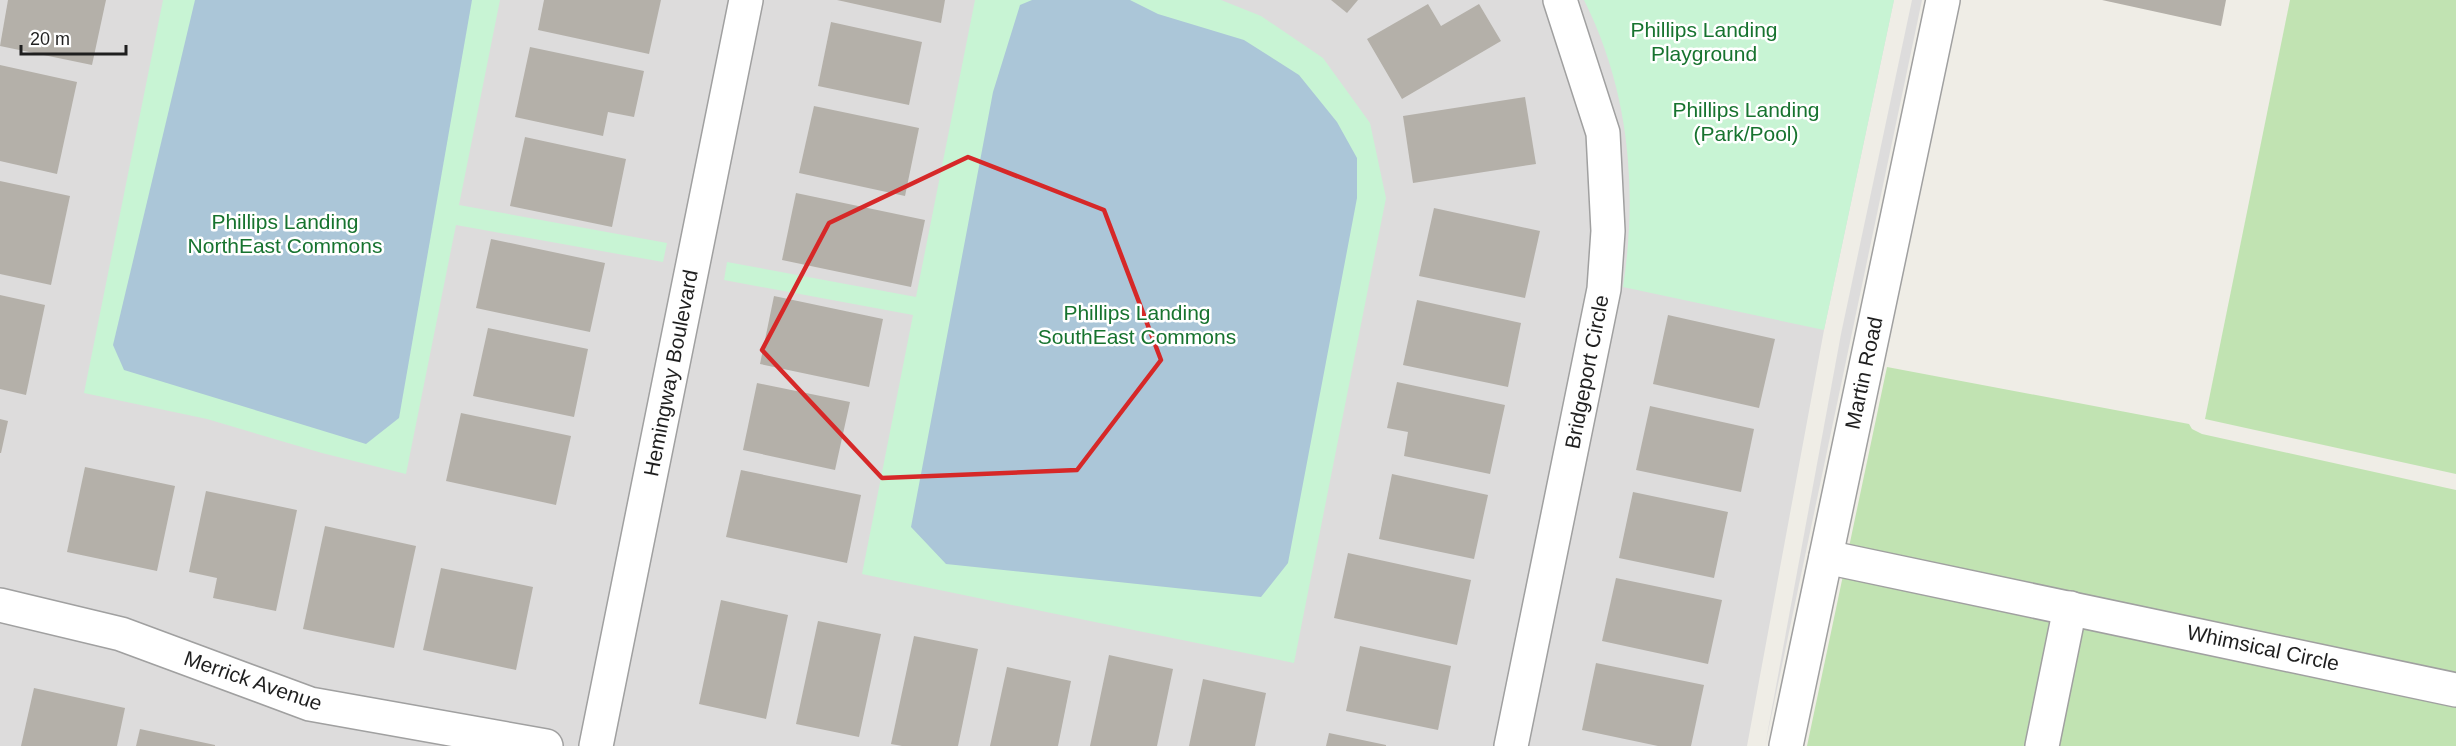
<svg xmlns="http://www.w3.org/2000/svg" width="2456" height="746" viewBox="0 0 2456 746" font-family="Arial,sans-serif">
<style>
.residential{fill:#dddcdc}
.grass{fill:#c1e3b2}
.park{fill:#c8f4d4}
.water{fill:#abc6d8}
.building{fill:#b4b0a9}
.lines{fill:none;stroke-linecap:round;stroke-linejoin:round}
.minor-casing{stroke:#a0a0a0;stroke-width:36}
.minor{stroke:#fff;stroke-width:33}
.marked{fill:none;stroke:#d62828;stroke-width:4.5;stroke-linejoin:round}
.labels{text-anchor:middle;stroke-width:5;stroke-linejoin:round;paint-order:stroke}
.park-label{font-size:21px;fill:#17732f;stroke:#fff}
.street-label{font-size:21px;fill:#1f1f1f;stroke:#fff}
</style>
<rect width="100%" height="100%" fill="#efede6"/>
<!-- residential -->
<g class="residential">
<path d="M 0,0 L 1894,0 L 1824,330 L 1747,746 L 0,746 Z"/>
<path d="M 1912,0 L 1922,0 L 1765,746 L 1841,334 Z"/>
</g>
<!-- grass -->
<g class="grass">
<path d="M 2290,0 L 2456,0 L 2456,474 L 2205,419 Z"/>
<path d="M 1887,367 L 2189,424 L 2192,429 L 2202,434 L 2456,490 L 2456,746 L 1807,746 Z"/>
</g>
<!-- park -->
<g class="park">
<path d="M 163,0 L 500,0 L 459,205 L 667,243 L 663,262 L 456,225 L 406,474 L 322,453 L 207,419 L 84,393 Z"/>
<path d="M 975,0 L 1221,0 L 1261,16 L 1323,58 L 1370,123 L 1386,198 L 1294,663 L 862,574 L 913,315 L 724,280 L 727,262 L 916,297 Z"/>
<path d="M 1584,0 L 1894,0 L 1824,330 L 1623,287 C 1638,189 1629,90 1584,0 Z"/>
</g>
<!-- water -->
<g class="water">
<path d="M 195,0 L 472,0 L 399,418 L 366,444 L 124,370 L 113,345 Z"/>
<path d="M 1032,0 L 1130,0 L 1158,14 L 1244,40 L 1299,75 L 1337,122 L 1357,158 L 1357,198 L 1288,563 L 1261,597 L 946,564 L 911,527 L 993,92 L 1020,5 Z"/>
</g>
<!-- building -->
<g class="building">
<path d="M 8,0 L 106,0 L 92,65 L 0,46 Z"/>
<path d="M 544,0 L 661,0 L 649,54 L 538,30 Z"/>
<path d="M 837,0 L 945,0 L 941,23 Z"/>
<path d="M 1331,0 L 1358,0 L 1347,13 Z"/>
<path d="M 2102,0 L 2226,0 L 2221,26 Z"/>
<path d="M 1428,4 L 1441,26 L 1479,4 L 1501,41 L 1402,99 L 1367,39 Z"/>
<path d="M 831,22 L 922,42 L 909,105 L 818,86 Z"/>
<path d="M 530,47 L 644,71 L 634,117 L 608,112 L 603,136 L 515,117 Z"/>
<path d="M 0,65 L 77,82 L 57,174 L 0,161 Z"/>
<path d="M 1525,97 L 1536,164 L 1413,183 L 1403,116 Z"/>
<path d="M 814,106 L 919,128 L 905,196 L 799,173 Z"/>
<path d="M 525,137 L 626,159 L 612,227 L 510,206 Z"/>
<path d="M 0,181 L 70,196 L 51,285 L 0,274 Z"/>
<path d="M 796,193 L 925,220 L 911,287 L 782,260 Z"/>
<path d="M 1434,208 L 1540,231 L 1525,298 L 1419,276 Z"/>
<path d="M 491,239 L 605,263 L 590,332 L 476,308 Z"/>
<path d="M 0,295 L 45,305 L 26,395 L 0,389 Z"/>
<path d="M 774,296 L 883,319 L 869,387 L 760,364 Z"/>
<path d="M 1417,300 L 1521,323 L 1508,387 L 1403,365 Z"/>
<path d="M 1668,315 L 1775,339 L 1759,408 L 1653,384 Z"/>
<path d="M 488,328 L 588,349 L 574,417 L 473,396 Z"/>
<path d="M 1397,382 L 1505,405 L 1490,474 L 1404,456 L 1408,432 L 1387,428 Z"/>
<path d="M 757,383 L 850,402 L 835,470 L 743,450 Z"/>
<path d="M 1650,406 L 1754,429 L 1741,492 L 1636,470 Z"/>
<path d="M 461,413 L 571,436 L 556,505 L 446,481 Z"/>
<path d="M 0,419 L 8,421 L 1,453 L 0,453 Z"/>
<path d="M 85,467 L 175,486 L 157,571 L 67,552 Z"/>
<path d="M 741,470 L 861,495 L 847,563 L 726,537 Z"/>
<path d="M 1392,474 L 1488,495 L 1474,559 L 1379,539 Z"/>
<path d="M 206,491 L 297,510 L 276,611 L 213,598 L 217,578 L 189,572 Z"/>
<path d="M 1633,492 L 1728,512 L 1714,578 L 1619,558 Z"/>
<path d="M 325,526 L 416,546 L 394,648 L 303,629 Z"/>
<path d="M 1348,553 L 1471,580 L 1457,645 L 1334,618 Z"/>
<path d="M 441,568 L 533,587 L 516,670 L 423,650 Z"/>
<path d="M 1616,578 L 1722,600 L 1708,664 L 1602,641 Z"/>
<path d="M 721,600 L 788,615 L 766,719 L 699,704 Z"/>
<path d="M 818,621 L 881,634 L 859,737 L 796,724 Z"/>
<path d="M 914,636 L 978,649 L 958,746 L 902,746 L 891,744 Z"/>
<path d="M 1360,646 L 1451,666 L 1438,730 L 1346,711 Z"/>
<path d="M 1109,655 L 1173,669 L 1157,746 L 1090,746 Z"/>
<path d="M 1596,663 L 1704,685 L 1691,746 L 1658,746 L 1582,730 Z"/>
<path d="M 1007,667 L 1071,681 L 1058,746 L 990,746 Z"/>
<path d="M 1203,679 L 1266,693 L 1255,746 L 1189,746 Z"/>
<path d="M 34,688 L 125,708 L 117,746 L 21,746 Z"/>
<path d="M 140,729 L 215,745 L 215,746 L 136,746 Z"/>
<path d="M 1329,733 L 1386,745 L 1386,746 L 1326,746 Z"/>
</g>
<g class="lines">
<defs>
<g id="minor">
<path d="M 1826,557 L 2456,690"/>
<path d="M 0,605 L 121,634 L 310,704 L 546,746"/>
<path d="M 596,746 L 746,0"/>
<path d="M 1511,746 L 1604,289 L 1608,231 L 1603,133 L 1560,0"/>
<path d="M 1786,746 L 1943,0"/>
<path d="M 2042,746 L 2070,608"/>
</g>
</defs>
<!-- minor casing -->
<use href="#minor" class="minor-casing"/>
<!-- minor -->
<use href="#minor" class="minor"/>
</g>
<!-- marked area -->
<path class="marked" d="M 968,157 L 1104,210 L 1161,360 L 1077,470 L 882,478 L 762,350 L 829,223 Z"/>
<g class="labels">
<!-- park labels -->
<g class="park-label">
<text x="1704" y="37">Phillips Landing<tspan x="1704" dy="24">Playground</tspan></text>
<text x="1746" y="117">Phillips Landing<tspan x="1746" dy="24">(Park/Pool)</tspan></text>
<text x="285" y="229">Phillips Landing<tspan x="285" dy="24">NorthEast Commons</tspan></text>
<text x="1137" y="320">Phillips Landing<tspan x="1137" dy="24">SouthEast Commons</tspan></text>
</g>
<!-- street labels -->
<g class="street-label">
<text transform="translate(1587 372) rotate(-79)" y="7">Bridgeport Circle</text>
<text transform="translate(671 373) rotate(-79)" y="7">Hemingway Boulevard</text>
<text transform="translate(1864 373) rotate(-78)" y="7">Martin Road</text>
<text transform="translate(2263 648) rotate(12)" y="7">Whimsical Circle</text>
<text transform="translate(253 681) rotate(19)" y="7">Merrick Avenue</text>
</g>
</g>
<!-- scale -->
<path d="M21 45v9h105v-9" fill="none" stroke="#1f1f1f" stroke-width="3"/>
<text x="30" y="45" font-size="18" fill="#1f1f1f" stroke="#ffffff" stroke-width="4.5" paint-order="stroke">20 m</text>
</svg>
